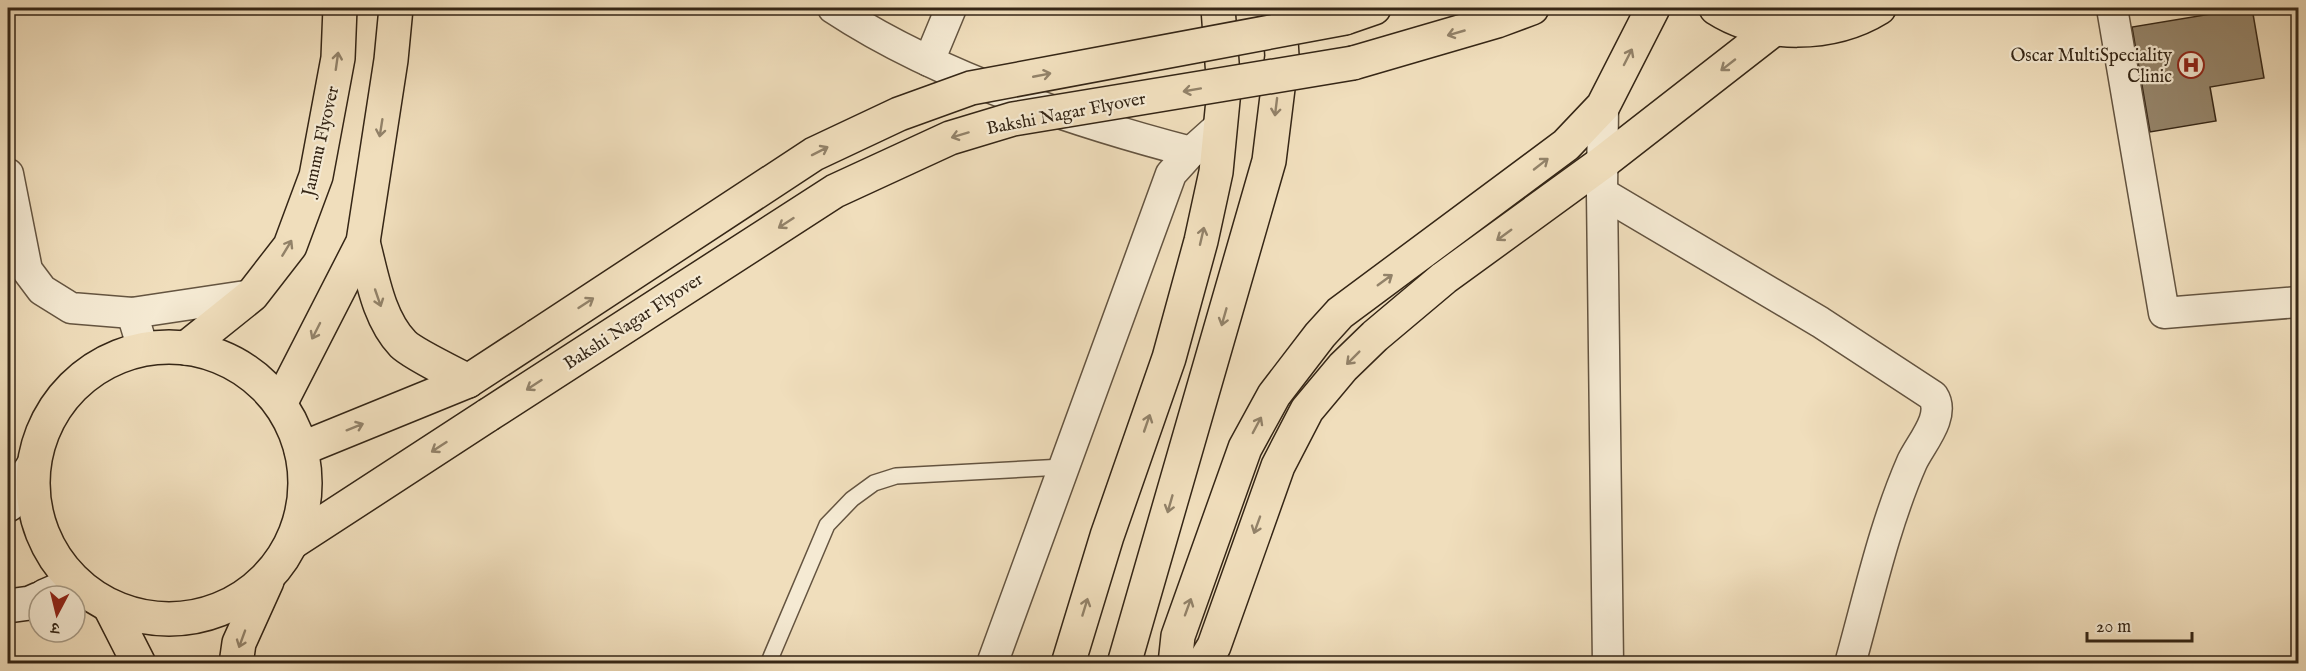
<svg xmlns="http://www.w3.org/2000/svg" width="2306" height="671" viewBox="0 0 2306 671" font-family="'IM FELL English','Noto Serif Devanagari',serif">
<style>
.building{fill:#96866c;stroke:#352616;stroke-width:1.5}
.lines{fill:none;stroke-linecap:round;stroke-linejoin:round}
.lane-casing{stroke:#645440;stroke-width:18}
.street-casing{stroke:#645440;stroke-width:33}
.secondary-casing{stroke:#352616;stroke-width:36}
.primary-casing{stroke:#352616;stroke-width:36}
.lane{stroke:#f5ead3;stroke-width:15}
.street{stroke:#f5ead3;stroke-width:30}
.secondary{stroke:#f5ead3;stroke-width:33}
.primary{stroke:#f0debc;stroke-width:33}
.primary-bridge-casing{stroke:#352616;stroke-width:36;stroke-linecap:butt}
.primary-bridge{stroke:#f0debc;stroke-width:33}
.oneway{stroke:#928269}
.labels{text-anchor:middle;stroke-width:4.5;stroke-linejoin:round;paint-order:stroke}
.poi-label{font-size:18px;fill:#352616;stroke:#f5ead3;text-anchor:end}
.street-label{font-size:18px;fill:#352616;stroke:#f5ead3}
</style>
<rect width="100%" height="100%" fill="#f0debc"/>
<filter id="stains"><feTurbulence type="fractalNoise" baseFrequency=".00333" numOctaves="4"/><feColorMatrix values="0 0 0 0 .2 0 0 0 0 .09 0 0 0 0 .02 0 0 0 .5 -.17"/></filter>
<radialGradient id="worn" r=".72"><stop offset=".6" stop-color="#630" stop-opacity="0"/><stop offset="1" stop-color="#630" stop-opacity=".3"/></radialGradient>
<!-- building -->
<path class="building" d="M 2247,8 L 2252,8 L 2264,78 L 2210,87 L 2216,121 L 2150,132 L 2132,27 Z"/>
<g class="lines">
<defs>
<path id="lane" d="M 768,664 L 827,525 L 852,499 L 874,483 L 896,476 L 1063,467"/>
<g id="street">
<path d="M 833,8 C 936,76 1072,121 1191,152"/>
<path d="M 2112,8 L 2164,313 L 2298,302"/>
<path d="M 929,61 L 951,8"/>
<path d="M 1603,106 L 1602,193 L 1608,664"/>
<path d="M 8,174 L 27,270 L 42,290 L 71,308 L 132,313 L 252,295"/>
<path d="M 1602,193 L 1820,322 L 1933,396 C 1946,416 1921,443 1912,462 C 1884,526 1869,596 1850,664"/>
<path d="M 132,313 L 143,349"/>
<path d="M 992,664 L 1171,174 L 1191,152 L 1220,126"/>
</g>
<g id="secondary">
<path d="M 8,505 L 33,466"/>
<path d="M 45,596 L 75,583"/>
<path d="M 8,606 L 30,603 L 39,599"/>
</g>
<g id="primary">
<path d="M 1716,8 C 1763,38 1832,37 1879,8"/>
<path d="M 1345,18 L 1374,8"/>
<path d="M 1353,63 L 1497,21 L 1532,8"/>
<path d="M 363,242 C 372,276 378,318 403,344 C 413,354 453,373 468,381"/>
<circle cx="169" cy="483" r="136"/>
<path d="M 186,348 L 252,295 L 290,246 L 316,176 L 338,58 L 340,8"/>
<path d="M 281,402 L 363,242 L 391,60 L 396,8"/>
<path d="M 301,449 L 468,381 L 537,336"/>
<path d="M 293,542 L 488,415"/>
<path d="M 110,607 L 139,664"/>
<path d="M 236,664 L 239,643 L 267,581"/>
<path d="M 1068,664 L 1107,536 L 1169,358 L 1201,241 L 1216,172 L 1224,90 L 1218,8"/>
<path d="M 1124,664 L 1269,161 L 1282,56 L 1279,8"/>
<path d="M 1175,664 L 1178,636 L 1245,448 L 1274,395 L 1320,335 L 1340,313 L 1566,145 L 1603,106 L 1653,8"/>
<path d="M 1203,664 L 1214,646 L 1278,466 L 1307,410 L 1343,367 L 1375,336 L 1444,278 L 1602,163 L 1774,29"/>
</g>
</defs>
<!-- lane casing -->
<use href="#lane" class="lane-casing"/>
<!-- street casing -->
<use href="#street" class="street-casing"/>
<!-- secondary casing -->
<use href="#secondary" class="secondary-casing"/>
<!-- primary casing -->
<use href="#primary" class="primary-casing"/>
<!-- lane -->
<use href="#lane" class="lane"/>
<!-- street -->
<use href="#street" class="street"/>
<!-- secondary -->
<use href="#secondary" class="secondary"/>
<!-- primary -->
<use href="#primary" class="primary"/>
<defs>
<g id="primary-bridge">
<path d="M 537,336 L 814,154 L 899,114 L 971,88 L 1345,18"/>
<path d="M 488,415 L 835,191 L 950,138 L 1013,119 L 1353,63"/>
</g>
</defs>
<!-- primary-bridge casing -->
<use href="#primary-bridge" class="primary-bridge-casing"/>
<!-- primary-bridge -->
<use href="#primary-bridge" class="primary-bridge"/>
</g>
<!-- one-way arrows -->
<defs><path id="oneway-shaft" d="M-6 0H5M1.5-3L5.5 0L1.5 3" fill="none" stroke-width="1.6" stroke-linecap="round" stroke-linejoin="round" transform="scale(1.5)"/></defs>
<g class="oneway">
<use href="#oneway-shaft" transform="translate(1456 33) rotate(164)"/>
<use href="#oneway-shaft" transform="translate(1628 57) rotate(-63)"/>
<use href="#oneway-shaft" transform="translate(337 61) rotate(-82)"/>
<use href="#oneway-shaft" transform="translate(1728 65) rotate(142)"/>
<use href="#oneway-shaft" transform="translate(1042 75) rotate(-11)"/>
<use href="#oneway-shaft" transform="translate(1192 90) rotate(170)"/>
<use href="#oneway-shaft" transform="translate(1276 107) rotate(97)"/>
<use href="#oneway-shaft" transform="translate(381 128) rotate(99)"/>
<use href="#oneway-shaft" transform="translate(960 135) rotate(163)"/>
<use href="#oneway-shaft" transform="translate(820 151) rotate(-27)"/>
<use href="#oneway-shaft" transform="translate(1541 164) rotate(-38)"/>
<use href="#oneway-shaft" transform="translate(786 223) rotate(147)"/>
<use href="#oneway-shaft" transform="translate(1504 235) rotate(144)"/>
<use href="#oneway-shaft" transform="translate(1202 236) rotate(-77)"/>
<use href="#oneway-shaft" transform="translate(287 248) rotate(-59)"/>
<use href="#oneway-shaft" transform="translate(1385 280) rotate(-36)"/>
<use href="#oneway-shaft" transform="translate(378 298) rotate(71)"/>
<use href="#oneway-shaft" transform="translate(586 303) rotate(-33)"/>
<use href="#oneway-shaft" transform="translate(1224 317) rotate(106)"/>
<use href="#oneway-shaft" transform="translate(316 331) rotate(117)"/>
<use href="#oneway-shaft" transform="translate(1353 358) rotate(135)"/>
<use href="#oneway-shaft" transform="translate(534 385) rotate(147)"/>
<use href="#oneway-shaft" transform="translate(1147 423) rotate(-71)"/>
<use href="#oneway-shaft" transform="translate(1257 425) rotate(-62)"/>
<use href="#oneway-shaft" transform="translate(355 427) rotate(-22)"/>
<use href="#oneway-shaft" transform="translate(439 447) rotate(147)"/>
<use href="#oneway-shaft" transform="translate(1170 504) rotate(106)"/>
<use href="#oneway-shaft" transform="translate(1257 525) rotate(110)"/>
<use href="#oneway-shaft" transform="translate(1085 607) rotate(-73)"/>
<use href="#oneway-shaft" transform="translate(1188 607) rotate(-70)"/>
<use href="#oneway-shaft" transform="translate(242 639) rotate(110)"/>
</g>
<!-- icons -->
<defs>
<symbol id="hospital-ring" viewBox="-11 -11 22 22"><circle r="9.5" fill="#f5ead3" stroke="#8f2418" stroke-width="1.5"/><path d="M-5-5h3v3.5h4V-5h3V5h-3V1.5h-4V5h-3Z" fill="#8f2418"/></symbol>
</defs>
<g fill-rule="evenodd">
<use href="#hospital-ring" x="2176" y="50" width="30" height="30"/>
</g>
<g class="labels">
<!-- poi labels -->
<g class="poi-label">
<text x="2172" y="61">Oscar MultiSpeciality<tspan x="2172" dy="21">Clinic</tspan></text>
</g>
<!-- street labels -->
<g class="street-label">
<text transform="translate(1066 113) rotate(-11)" y="6">Bakshi Nagar Flyover</text>
<text transform="translate(320 141) rotate(-77)" y="6">Jammu Flyover</text>
<text transform="translate(633 321) rotate(-33)" y="6">Bakshi Nagar Flyover</text>
</g>
</g>
<!-- margin -->
<rect width="2306" height="671" fill="none" stroke="#f0debc" stroke-width="30"/>
<rect x="9" y="9" width="2288" height="653" fill="none" stroke="#352616" stroke-width="3"/>
<rect x="15" y="15" width="2276" height="641" fill="none" stroke="#352616" stroke-width="1.5"/>
<!-- north arrow -->
<g transform="translate(57 614) rotate(187)"><circle r="28" fill="#f5ead3" stroke="#a89c87" stroke-width="1.5"/>
<path d="M0-4.5L10 22L0 15L-10 22Z" fill="#8f2418"/>
<text y="-9" font-size="16" font-weight="bold" text-anchor="middle" fill="#352616">उ</text>
</g>
<!-- scale -->
<path d="M2087 632v9h105v-9" fill="none" stroke="#352616" stroke-width="3"/>
<text x="2096" y="632" font-size="18" fill="#352616" stroke="#f5ead3" stroke-width="4.5" paint-order="stroke">20 m</text>
<rect width="100%" height="100%" filter="url(#stains)"/>
<rect width="100%" height="100%" fill="url(#worn)"/>
</svg>
